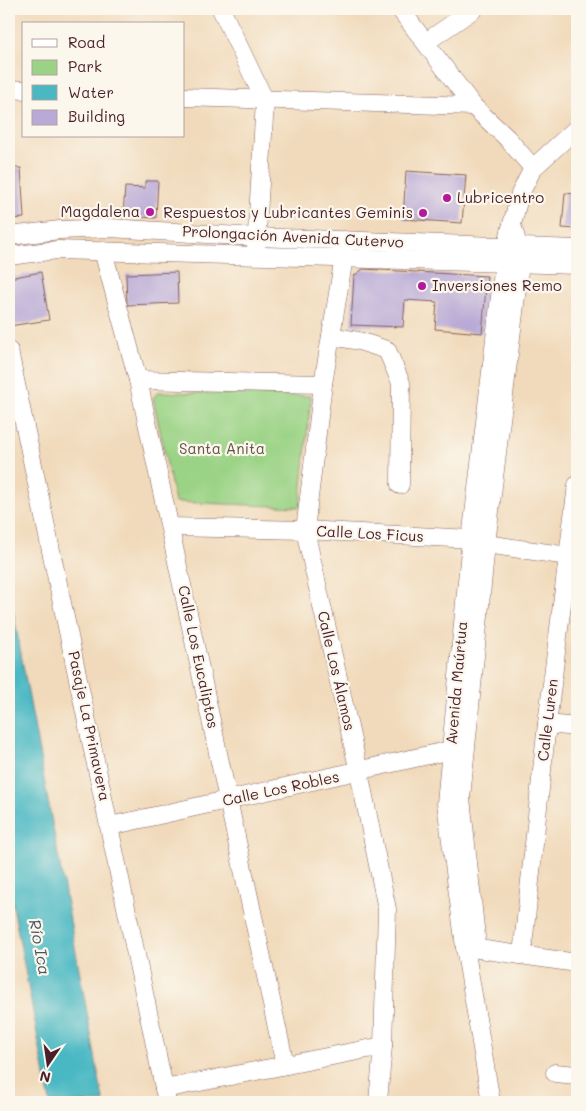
<svg xmlns="http://www.w3.org/2000/svg" width="586" height="1111" viewBox="0 0 586 1111" font-family="Mali,sans-serif">
<style>
.green{fill:#9bd386;stroke:#727958}
.water{fill:#4ab8c3;stroke:#4a6c77}
.building{fill:#b8a9d6}
.lines{fill:none;stroke-linecap:round;stroke-linejoin:round}
.minor-casing{stroke:#84605d;stroke-width:19}
.minor{stroke:#fff;stroke-width:18}
.poi-dot{fill:#b5179e;stroke:#fbf7ec;stroke-width:2}
.labels{text-anchor:middle;stroke-width:4.5;stroke-linejoin:round;paint-order:stroke}
.poi-label{font-size:15px;fill:#4a1f2b;stroke:#fbf7ec;text-anchor:start}
.street-label{font-size:15px;fill:#4a1f2b;stroke:#fbf7ec}
.park-label{font-size:15px;fill:#625546;stroke:#fbf7ec}
.water-label{font-size:16px;font-style:italic;fill:#4a5560;stroke:#fbf7ec}
</style>
<rect width="100%" height="100%" fill="#fbf7ec"/>
<filter id="ink" filterUnits="userSpaceOnUse"><feTurbulence type="fractalNoise" baseFrequency=".02" numOctaves="2"/><feDisplacementMap in="SourceGraphic" scale="10" xChannelSelector="R" yChannelSelector="G"/><feConvolveMatrix kernelMatrix="1 2 1 2 8 2 1 2 1" color-interpolation-filters="sRGB"/></filter>
<filter id="wash" filterUnits="userSpaceOnUse"><feTurbulence type="fractalNoise" baseFrequency=".0096" numOctaves="4" result="noise"/><feDisplacementMap in="SourceGraphic" scale="20" xChannelSelector="R" yChannelSelector="G"/><feGaussianBlur stdDeviation="1.12" result="paint"/><feColorMatrix in="noise" values="0 0 0 0 0 0 0 0 0 0 0 0 0 0 0 0 0 1.4 0 .05"/><feComposite in="paint" operator="in"/></filter>
<g filter="url(#wash)">
<rect width="100%" height="100%" fill="#f1dabb"/>
<!-- green -->
<path class="green" d="M 158,392 L 311,396 L 300,507 L 175,502 L 153,398 Z"/>
<!-- water -->
<path class="water" d="M 9,589 L 102,1094 L 104,1102 L 50,1102 L 9,885 Z"/>
<g id="blocks">
<!-- building -->
<g class="building">
<path d="M 9,168 L 21,168 L 24,218 L 9,219 Z"/>
<path d="M 406,171 L 466,175 L 462,223 L 403,219 Z"/>
<path d="M 145,181 L 158,181 L 156,218 L 123,216 L 125,187 L 145,188 Z"/>
<path d="M 565,193 L 577,194 L 577,229 L 562,228 Z"/>
<path d="M 363,269 L 487,276 L 482,333 L 435,329 L 437,302 L 405,300 L 403,327 L 351,325 L 354,276 Z"/>
<path d="M 41,272 L 49,320 L 9,326 L 9,278 Z"/>
<path d="M 177,272 L 178,303 L 127,305 L 126,274 Z"/>
</g>
</g>
</g>
<g filter="url(#ink)">
<use href="#blocks" fill-opacity="0" stroke="#84605d" stroke-width="1"/>
<g class="lines">
<defs>
<g id="minor">
<path d="M 221,9 L 265,101 L 256,249"/>
<path d="M 400,9 L 473,106 L 507,138 L 533,168"/>
<path d="M 426,42 L 474,9"/>
<path d="M 9,89 L 24,90"/>
<path d="M 184,97 L 473,106"/>
<path d="M 9,236 L 60,230 L 110,228 L 256,237 L 577,249"/>
<path d="M 344,240 L 344,257 L 323,384 L 305,530 L 359,772 L 387,909 L 383,1046 L 378,1102"/>
<path d="M 103,251 L 138,380 L 285,1065"/>
<path d="M 9,256 L 57,250 L 577,265"/>
<path d="M 331,336 L 359,341 L 387,350 L 401,383 L 400,485"/>
<path d="M 9,351 L 167,1102"/>
<path d="M 138,380 L 323,384"/>
<path d="M 170,527 L 305,530 L 471,539 L 486,544 L 568,556"/>
<path d="M 547,724 L 577,727"/>
<path d="M 110,826 L 451,750"/>
<path d="M 476,937 L 461,798 L 486,544 L 520,263 L 519,248 L 512,225"/>
<path d="M 465,947 L 577,963"/>
<path d="M 522,955 L 547,724 L 577,485"/>
<path d="M 555,1073 L 577,1075"/>
<path d="M 164,1089 L 383,1046"/>
<path d="M 491,1102 L 465,947 L 446,803 L 471,539 L 506,247 L 520,194 L 533,168 L 577,128"/>
</g>
</defs>
<!-- minor casing -->
<use href="#minor" class="minor-casing"/>
<!-- minor -->
<use href="#minor" class="minor"/>
</g>
</g>
<!-- markers -->
<g class="poi-dot">
<circle cx="447" cy="198" r="5"/>
<circle cx="150" cy="212" r="5"/>
<circle cx="423" cy="213" r="5"/>
<circle cx="422" cy="286" r="5"/>
</g>
<g class="labels">
<!-- poi labels -->
<g class="poi-label">
<text x="457" y="203">Lubricentro</text>
<text x="140" y="217" text-anchor="end">Magdalena</text>
<text x="413" y="218" text-anchor="end">Respuestos y Lubricantes Geminis</text>
<text x="432" y="291">Inversiones Remo</text>
</g>
<!-- street labels -->
<g class="street-label">
<text transform="translate(293 237) rotate(3)" y="5">Prolongación Avenida Cutervo</text>
<text transform="translate(370 534) rotate(3)" y="5">Calle Los Ficus</text>
<text transform="translate(198 657) rotate(78)" y="5">Calle Los Eucaliptos</text>
<text transform="translate(336 671) rotate(77)" y="5">Calle Los Álamos</text>
<text transform="translate(457 683) rotate(-85)" y="5">Avenida Maúrtua</text>
<text transform="translate(548 720) rotate(-83)" y="5">Calle Luren</text>
<text transform="translate(89 726) rotate(78)" y="5">Pasaje La Primavera</text>
<text transform="translate(281 789) rotate(-12)" y="5">Calle Los Robles</text>
</g>
<!-- park labels -->
<g class="park-label">
<text x="222" y="454">Santa Anita</text>
</g>
<!-- water labels -->
<g class="water-label">
<text transform="translate(40 947) rotate(79)" y="6">Río Ica</text>
</g>
</g>
<!-- margin -->
<rect width="586" height="1111" fill="none" stroke="#fbf7ec" stroke-width="30"/>
<!-- legend -->
<rect x="22" y="22" width="162" height="115" fill="#fbf7ec" stroke="#b4a19f"/>
<rect x="32" y="39" width="25" height="8" fill="#ffffff" stroke="#b4a19f"/>
<text x="68" y="48" font-size="15" fill="#4a1f2b">Road</text>
<rect x="32" y="60" width="25" height="15" fill="#9bd386" stroke="#b4a19f"/>
<text x="68" y="72" font-size="15" fill="#4a1f2b">Park</text>
<rect x="32" y="85" width="25" height="15" fill="#4ab8c3" stroke="#b4a19f"/>
<text x="68" y="98" font-size="15" fill="#4a1f2b">Water</text>
<rect x="32" y="110" width="25" height="15" fill="#b8a9d6" stroke="#b4a19f"/>
<text x="68" y="122" font-size="15" fill="#4a1f2b">Building</text>
<!-- north arrow -->
<g transform="translate(48 1064) rotate(193)" stroke="#fbf7ec" stroke-width="4" paint-order="stroke">
<path d="M0-4L9 19L0 12L-9 19Z" fill="#4a1f2b"/>
<text y="-8" font-size="14" font-weight="bold" text-anchor="middle" fill="#4a1f2b">N</text>
</g>
</svg>
